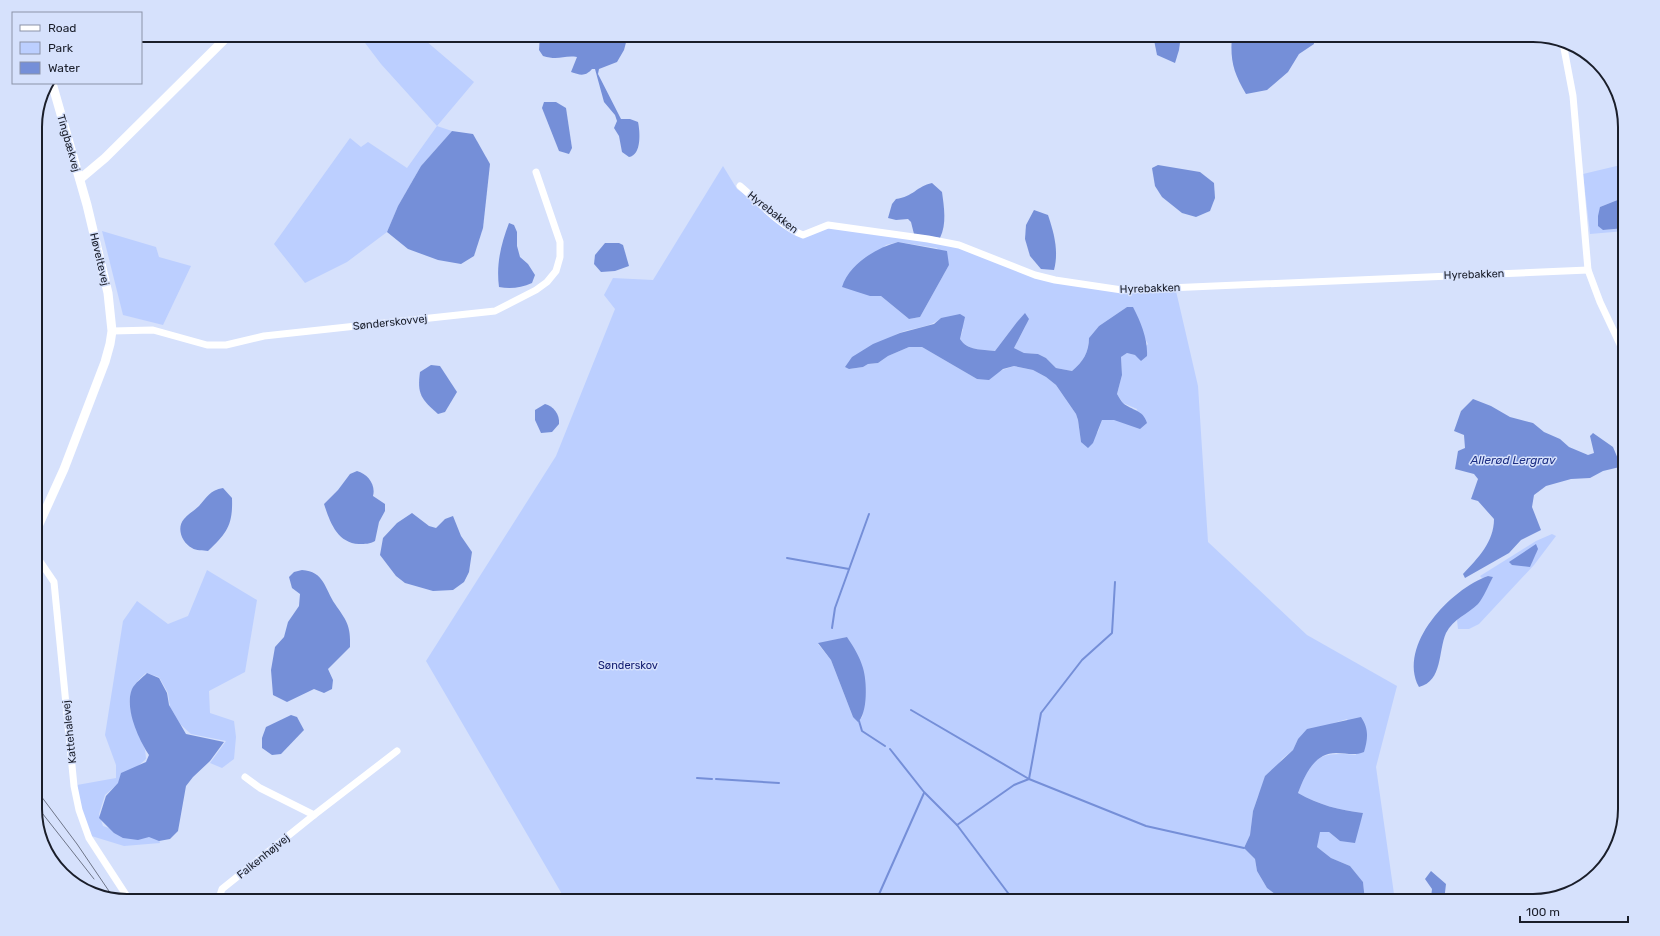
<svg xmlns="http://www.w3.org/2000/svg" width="1660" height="936" viewBox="0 0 1660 936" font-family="Rubik,sans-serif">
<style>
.green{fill:#bccfff;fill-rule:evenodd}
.water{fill:#758fd8}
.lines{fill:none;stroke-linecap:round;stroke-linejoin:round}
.stream{stroke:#758fd8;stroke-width:2}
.minor{stroke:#fff;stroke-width:7}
.tertiary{stroke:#fff;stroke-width:9}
.tram{stroke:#6e7588;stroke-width:1}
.labels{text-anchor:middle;stroke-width:3;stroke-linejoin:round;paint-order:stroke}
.street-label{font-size:11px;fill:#1a1e2a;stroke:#d6e1fc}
.park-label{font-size:11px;fill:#101a6f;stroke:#d6e1fc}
.water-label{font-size:12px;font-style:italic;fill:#1d2f84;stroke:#d6e1fc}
.rim{fill:none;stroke:#1a1e2a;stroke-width:2}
</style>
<rect width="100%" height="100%" fill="#d6e1fc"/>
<!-- green -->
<g class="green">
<path d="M 359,35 L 419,35 L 474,82 L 437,126 L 452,131 L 421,166 L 398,206 L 387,232 L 347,262 L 305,283 L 274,244 L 350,138 L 361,147 L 368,142 L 407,168 L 437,126 L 381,64 Z"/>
<path d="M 1625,164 L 1625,197 L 1600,207 L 1603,230 L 1625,228 L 1625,231 L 1590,234 L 1583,174 Z"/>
<path d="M 723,166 L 737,189 L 803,236 L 831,227 L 937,243 L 967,250 L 1054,283 L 1176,291 L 1198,386 L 1208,542 L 1307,635 L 1397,686 L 1376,767 L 1395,901 L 1365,901 L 1363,882 L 1350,866 L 1331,858 L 1317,847 L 1319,832 L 1329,832 L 1340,841 L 1359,825 L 1363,813 C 1339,810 1319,805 1298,793 C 1311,758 1318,751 1356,755 L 1347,719 L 1334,723 L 1298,739 L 1293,750 L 1282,759 L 1258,796 L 1253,811 L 1250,835 L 1244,848 L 1255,859 L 1257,871 L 1267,888 L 1284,901 L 566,901 L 426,661 L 556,456 L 615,309 L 604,295 L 613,278 L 653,280 ZM 898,242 L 937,248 L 949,265 L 920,317 L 909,319 L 881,296 L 842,287 L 886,245 ZM 1127,307 L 1148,344 L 1135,355 L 1127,353 L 1121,357 L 1122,375 L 1117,394 L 1123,403 L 1137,409 L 1140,428 L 1114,419 L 1102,420 L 1098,432 L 1081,442 L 1078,420 L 1076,414 L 1056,385 L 1046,377 L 1033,370 L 1014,366 L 977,379 L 922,347 L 909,347 L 888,356 L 878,363 L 868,364 L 863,367 L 849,369 C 864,357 880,342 897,334 C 912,327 928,329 941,318 L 963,329 L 960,339 C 968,351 981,349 995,351 L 1017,322 L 1025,314 L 1026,325 L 1014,348 L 1024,353 L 1038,354 L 1046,358 L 1056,368 L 1072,371 C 1083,362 1089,352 1089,338 L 1099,326 ZM 847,637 C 865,667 869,683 862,718 L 853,717 L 831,660 L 818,644 Z"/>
<path d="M 102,231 L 156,247 L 159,257 L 191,266 L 163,325 L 123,315 Z"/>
<path d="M 1552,534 L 1556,536 L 1534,565 L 1479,624 L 1469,629 L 1458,629 L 1457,620 L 1478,603 L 1493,577 L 1488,576 L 1482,578 L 1480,576 L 1536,541 Z"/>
<path d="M 207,570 L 257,600 L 245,672 L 209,691 L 210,713 L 234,721 L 236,737 L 234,759 L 222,768 L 210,763 L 226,741 L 191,734 L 180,724 L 170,707 L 168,693 L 159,677 L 146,673 C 109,704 146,727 146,759 L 105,795 L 99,814 L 103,826 L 138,838 L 157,834 L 160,843 L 124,846 L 85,834 L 77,785 L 116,778 L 116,765 L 105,735 L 123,621 L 137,601 L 168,624 L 188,616 Z"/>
</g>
<!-- water -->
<g class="water">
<path d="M 540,35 L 628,35 L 624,50 L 617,62 L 599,69 L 598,74 L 621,119 L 630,119 L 638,122 C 640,131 642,155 629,157 L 622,152 L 619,136 L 614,128 L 617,121 L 615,115 L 604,102 L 595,69 L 592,69 C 585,77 580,75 571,72 L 577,57 C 563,55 559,61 543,56 L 539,50 Z"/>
<path d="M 1153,35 L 1181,35 L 1179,50 L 1175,63 L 1157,55 Z"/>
<path d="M 1232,35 L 1281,35 L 1284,37 L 1289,35 L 1313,35 L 1314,44 L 1299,54 L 1288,72 L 1267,90 L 1246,94 C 1233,72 1230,60 1232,35 Z"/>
<path d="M 544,102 L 556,102 L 566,108 L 572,148 L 569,154 L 559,151 L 542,108 Z"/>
<path d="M 452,131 L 473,134 L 490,164 L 483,228 L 474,256 L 461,264 L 438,260 L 408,249 L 387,232 L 398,206 L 421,166 Z"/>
<path d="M 1158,165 L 1200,172 L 1214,183 L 1215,198 L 1210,211 L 1196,217 L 1182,213 L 1162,197 L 1155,186 L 1152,168 Z"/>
<path d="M 932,183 L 942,192 C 944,207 947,224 940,238 L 914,234 L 911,222 L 908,219 L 896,220 L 888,218 L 892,204 L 896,199 C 913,197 917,186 932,183 Z"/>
<path d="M 1625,197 L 1625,228 L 1603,230 L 1598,226 L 1598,216 L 1600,207 Z"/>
<path d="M 1034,210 L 1048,215 C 1054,233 1059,251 1054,270 L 1041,269 L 1030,256 L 1025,239 L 1026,225 Z"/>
<path d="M 509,223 L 514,225 L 517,232 L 517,246 L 520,257 L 528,264 L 535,275 L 532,283 C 521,288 510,289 499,287 C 496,264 501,244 509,223 Z"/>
<path d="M 898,242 L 947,251 L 949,265 L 920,317 L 909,319 L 881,296 L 870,296 L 842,287 C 849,264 876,248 898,242 Z"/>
<path d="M 605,243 L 619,243 L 623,245 L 629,266 L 615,271 L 601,272 L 594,264 L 595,255 Z"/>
<path d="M 1127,307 L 1133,307 C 1141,322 1148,340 1147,356 L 1141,361 L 1135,355 L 1127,353 L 1121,357 L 1122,375 L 1117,394 C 1119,397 1121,401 1123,403 C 1132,411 1143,409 1147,423 L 1140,429 L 1114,420 L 1102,420 L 1093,443 L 1088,448 L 1081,442 L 1078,420 L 1076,414 L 1056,385 L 1046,377 L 1033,370 L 1014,366 L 1003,369 L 989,380 L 977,379 L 922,347 L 909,347 L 888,356 L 878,363 L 868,364 L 863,367 L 849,369 L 845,367 L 852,357 L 873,344 L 900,333 L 934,324 L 941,318 L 960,314 L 965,317 L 960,339 C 968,351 981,349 995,351 L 1017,322 L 1025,313 L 1029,319 L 1014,348 L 1024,353 L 1038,354 L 1046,358 L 1056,368 L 1072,371 C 1083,362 1089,352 1089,338 L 1099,326 Z"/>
<path d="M 431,365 L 440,366 L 457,392 L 445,412 L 438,414 C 421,399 417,394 420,372 Z"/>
<path d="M 1473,399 L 1491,406 L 1510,417 L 1533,423 L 1544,432 L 1560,439 L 1569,447 L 1588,455 L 1594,453 L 1590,436 L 1593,433 L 1613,447 L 1618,459 L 1623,461 L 1624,466 L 1603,471 L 1590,478 L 1571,479 L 1546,486 L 1534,495 L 1532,507 L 1541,530 L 1521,540 L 1509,553 L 1465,578 L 1463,574 C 1478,558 1494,542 1494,519 L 1478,501 L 1471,499 L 1478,479 L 1474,474 L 1455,469 L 1458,451 L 1465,448 L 1464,435 L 1454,431 L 1461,411 Z"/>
<path d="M 545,404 C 553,406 560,414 559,424 L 552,432 L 541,433 L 535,420 L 535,410 Z"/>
<path d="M 357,471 C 368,474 376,485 373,496 L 385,504 L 385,511 L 379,522 L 375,541 C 370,544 365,544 359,544 C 337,543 330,522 324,504 L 338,490 L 350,474 Z"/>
<path d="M 223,488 L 232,498 C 233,525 227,533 208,551 C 203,550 196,551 192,548 C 182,543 176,528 184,519 C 188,514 194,511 199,506 C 207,497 210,490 223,488 Z"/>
<path d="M 412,513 L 429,526 L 436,528 L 445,519 L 453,516 L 461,536 L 472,552 L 469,572 L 464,582 L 453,590 L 433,591 L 405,583 L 396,576 L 380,555 L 383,538 L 397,523 Z"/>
<path d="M 1536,544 L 1538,549 L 1530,567 L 1512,565 L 1509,562 Z"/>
<path d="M 302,570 C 324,571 325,589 335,604 C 346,620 351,625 350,647 L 328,669 L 333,680 L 332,689 L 324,693 L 314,689 L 287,702 L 273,695 L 271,670 L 275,647 L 284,637 L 288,622 L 299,606 L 300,594 L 292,588 L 289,577 L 294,572 Z"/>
<path d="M 1488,576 L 1493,577 C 1488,586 1484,597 1478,604 C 1468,614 1453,619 1446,633 C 1438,651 1443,681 1419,687 C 1397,645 1451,589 1488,576 Z"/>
<path d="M 847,637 C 853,646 860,657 863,668 C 867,681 868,713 858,722 L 853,717 L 831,660 L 818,643 Z"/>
<path d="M 147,673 L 159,678 L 167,693 L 169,705 L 186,734 L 224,742 L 210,761 L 193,777 L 186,786 L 178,831 L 170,839 L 159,841 L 149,837 L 138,840 L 123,838 L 114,833 L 99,818 L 106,796 L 118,783 L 121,773 L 146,762 L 149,755 C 139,740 124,708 132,689 C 135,683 142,678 147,673 Z"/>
<path d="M 291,715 L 297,717 L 304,730 L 281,754 L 272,755 L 262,748 L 262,738 L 266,727 Z"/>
<path d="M 1361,717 C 1369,729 1368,738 1364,752 C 1354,756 1347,753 1336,753 C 1314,753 1305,775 1298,793 C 1319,805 1339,810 1363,813 L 1355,843 L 1340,841 L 1329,832 L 1320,832 L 1317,847 L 1331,858 L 1350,866 L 1363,882 L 1365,901 L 1284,901 L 1267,888 L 1257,871 L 1255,859 L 1244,848 L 1250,835 L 1253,811 L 1265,776 L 1293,750 L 1298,739 L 1307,729 Z"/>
<path d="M 1431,871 L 1446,884 L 1444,901 L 1426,901 L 1431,898 L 1432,889 L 1425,879 Z"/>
</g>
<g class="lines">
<!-- stream -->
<g class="stream">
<path d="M 787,558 L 849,569"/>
<path d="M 832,628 L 835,608 L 869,514"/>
<path d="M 911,710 L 1029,779 L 1146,826 L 1244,848"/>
<path d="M 859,721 L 862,731 L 885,746"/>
<path d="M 890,749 L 924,792 L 957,825 L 1014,785 L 1029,779 L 1041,713 L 1082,660 L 1112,633 L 1115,582"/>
<path d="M 697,778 L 712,779"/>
<path d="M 716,779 L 779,783"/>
<path d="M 957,825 L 1014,901"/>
<path d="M 876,901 L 924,793"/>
</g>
<!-- minor -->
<g class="minor">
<path d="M 1563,43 L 1573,96 L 1588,270 L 1600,302 L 1625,355"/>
<path d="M 740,186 C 758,201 781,227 803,235 L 828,225 L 928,239 L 959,245 L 1035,275 L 1055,280 L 1122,290 L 1588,270"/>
<path d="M 112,331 L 153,330 L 207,345 L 226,345 L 264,336 L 495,311 L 536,290 L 547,282 L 556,271 L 560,257 L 560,242 L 536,172"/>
<path d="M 35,554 L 54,582 L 74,786 L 79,810 L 89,838 L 130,901"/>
<path d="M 245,777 L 260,788 L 314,815"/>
<path d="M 218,901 L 222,889 L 314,815 L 397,751"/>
</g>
<!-- tertiary -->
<g class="tertiary">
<path d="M 80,179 L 105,158 L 229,35"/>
<path d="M 35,533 L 64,469 L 105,362 L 110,344 L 112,331 L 108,293 L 87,205 L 52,83"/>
</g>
<!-- tram -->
<g class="tram">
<path d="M 35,788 L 77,844 L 113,897"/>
<path d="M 35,804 L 94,879"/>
</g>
</g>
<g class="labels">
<!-- street labels -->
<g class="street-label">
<text transform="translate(69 143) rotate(74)" y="4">Tingbækvej</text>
<text transform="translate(773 212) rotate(38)" y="4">Hyrebakken</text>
<text transform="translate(100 259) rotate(77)" y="4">Høveltevej</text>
<text transform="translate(1474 274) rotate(-2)" y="4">Hyrebakken</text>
<text transform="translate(1150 288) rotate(-2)" y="4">Hyrebakken</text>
<text transform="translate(390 322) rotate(-6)" y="4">Sønderskovvej</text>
<text transform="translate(69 732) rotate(-96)" y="4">Kattehalevej</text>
<text transform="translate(263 856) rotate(-39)" y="4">Falkenhøjvej</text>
</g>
<!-- park labels -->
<g class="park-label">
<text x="628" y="669">Sønderskov</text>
</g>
<!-- water labels -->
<g class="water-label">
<text x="1513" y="464">Allerød Lergrav</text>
</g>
</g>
<!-- crop -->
<path d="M0 0H1660V936H0ZM127 42H1533A85 85 0 0 1 1618 127V809A85 85 0 0 1 1533 894H127A85 85 0 0 1 42 809V127A85 85 0 0 1 127 42Z" fill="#d6e1fc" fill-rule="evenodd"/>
<path class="rim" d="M127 42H1533A85 85 0 0 1 1618 127V809A85 85 0 0 1 1533 894H127A85 85 0 0 1 42 809V127A85 85 0 0 1 127 42Z"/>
<!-- legend -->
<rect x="12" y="12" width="130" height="72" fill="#d6e1fc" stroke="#8b93a8"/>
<rect x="20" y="25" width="20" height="6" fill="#ffffff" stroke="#8b93a8"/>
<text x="48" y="32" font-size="12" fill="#1a1e2a">Road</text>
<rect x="20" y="42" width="20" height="12" fill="#bccfff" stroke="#8b93a8"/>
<text x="48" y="52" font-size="12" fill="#1a1e2a">Park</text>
<rect x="20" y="62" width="20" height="12" fill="#758fd8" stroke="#8b93a8"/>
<text x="48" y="72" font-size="12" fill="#1a1e2a">Water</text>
<!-- scale -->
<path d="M1520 916v6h108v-6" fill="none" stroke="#1a1e2a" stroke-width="2"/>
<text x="1526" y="916" font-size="12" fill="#1a1e2a" stroke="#d6e1fc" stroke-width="3" paint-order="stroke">100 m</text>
</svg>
